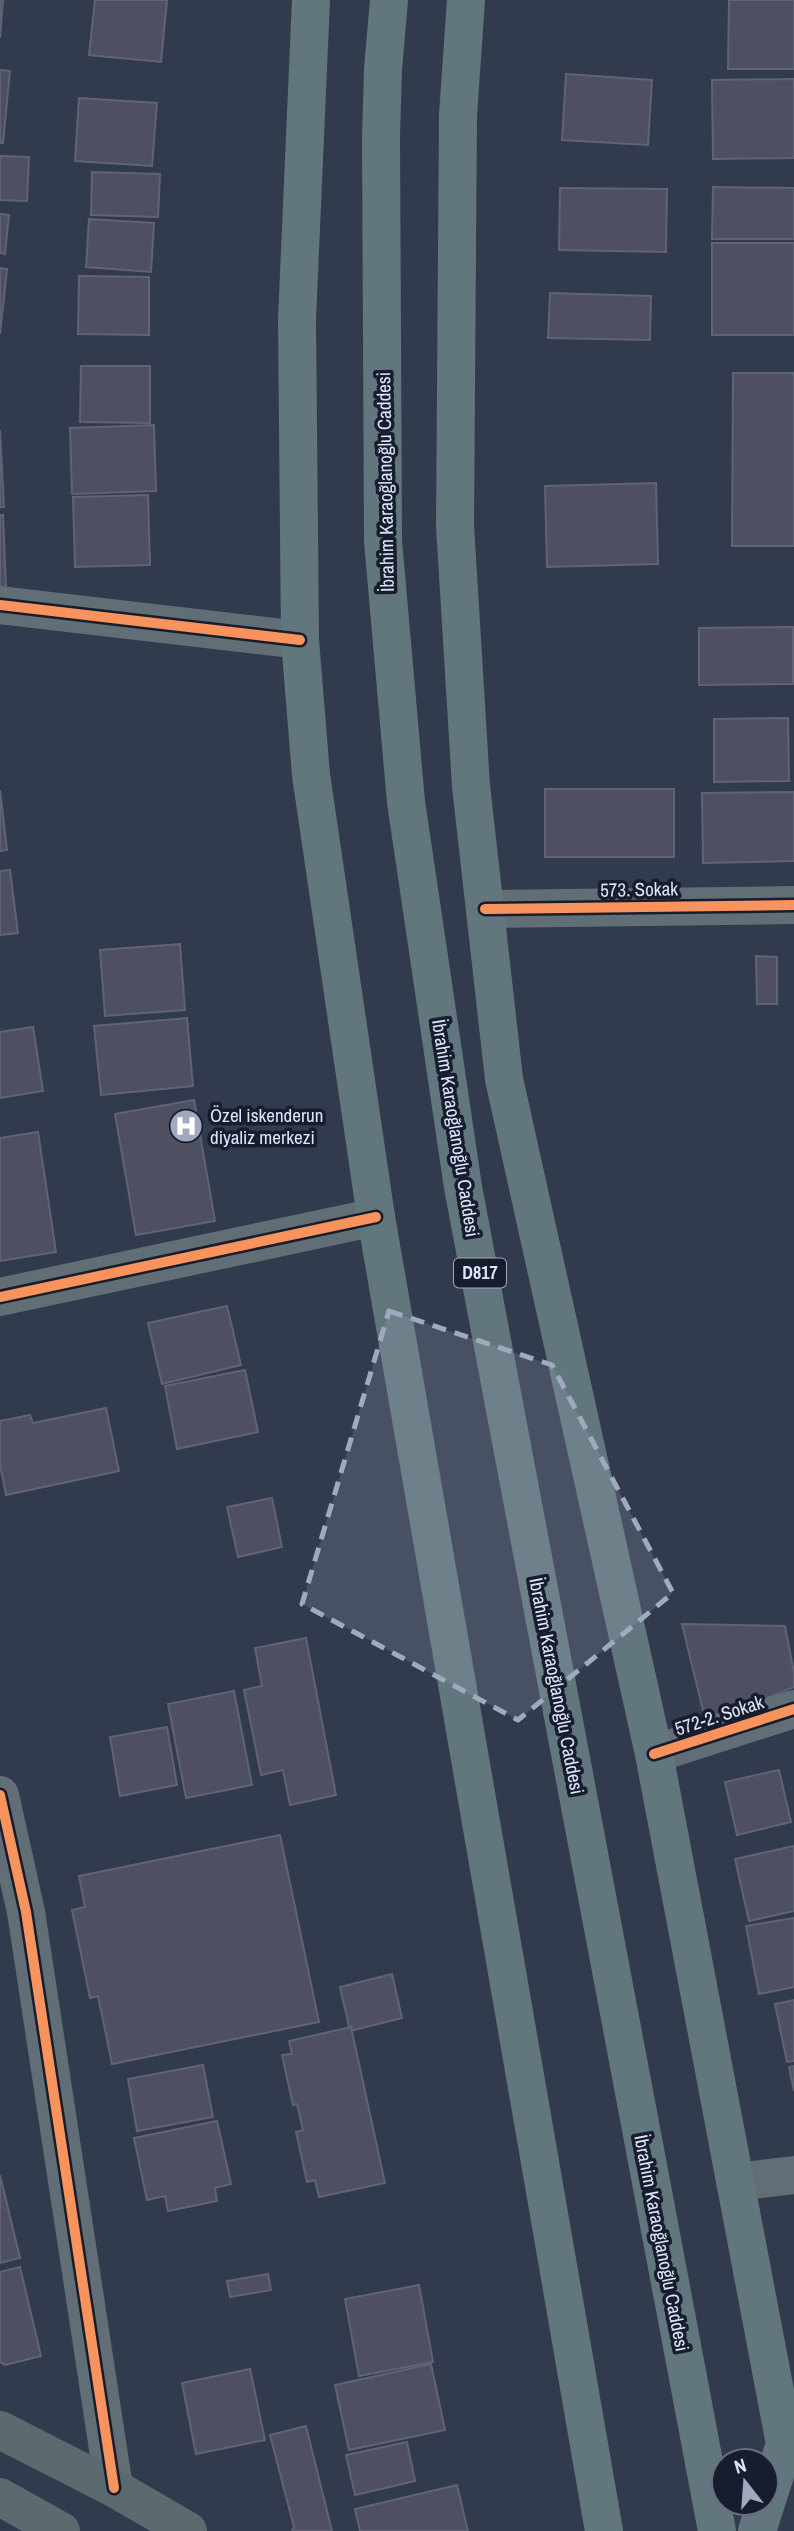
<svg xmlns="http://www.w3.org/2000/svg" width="794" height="2531" viewBox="0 0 794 2531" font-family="'Archivo Narrow',sans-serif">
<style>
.building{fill:#4e5062;stroke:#606374;stroke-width:2}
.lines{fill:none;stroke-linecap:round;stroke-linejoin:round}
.street{stroke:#626e75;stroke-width:38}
.secondary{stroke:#5b6a6f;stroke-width:38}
.highway{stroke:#62777d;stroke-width:38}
.cycleway-casing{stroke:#171d2d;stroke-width:15}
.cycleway{stroke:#f8935d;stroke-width:10}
.marked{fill:#a0a9c0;fill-opacity:0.2;stroke:#a0a9c0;stroke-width:5;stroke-dasharray:14 9;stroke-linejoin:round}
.labels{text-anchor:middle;stroke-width:7;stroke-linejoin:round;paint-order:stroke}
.shield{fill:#171d2d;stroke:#a1a9bf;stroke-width:2}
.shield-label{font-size:18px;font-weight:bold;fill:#dce5fd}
.street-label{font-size:19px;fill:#dce5fd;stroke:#171d2d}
.poi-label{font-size:19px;fill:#dce5fd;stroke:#171d2d;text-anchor:start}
</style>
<rect width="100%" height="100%" fill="#323a4e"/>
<!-- building -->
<g class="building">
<path d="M 0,0 L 3,0 L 0,38 Z"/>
<path d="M 95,0 L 167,0 L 161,62 L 89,55 Z"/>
<path d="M 729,0 L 794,0 L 794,69 L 728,69 Z"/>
<path d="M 0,70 L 10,71 L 3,143 L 0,143 Z"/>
<path d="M 566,74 L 652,80 L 648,145 L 562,140 Z"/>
<path d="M 794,79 L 794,158 L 713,159 L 712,80 Z"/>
<path d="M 79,98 L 157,103 L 152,166 L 75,161 Z"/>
<path d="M 0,156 L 29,157 L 27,201 L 0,200 Z"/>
<path d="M 92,172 L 160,174 L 158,217 L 91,215 Z"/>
<path d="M 713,187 L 794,188 L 794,239 L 712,239 Z"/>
<path d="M 560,188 L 667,189 L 666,252 L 559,250 Z"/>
<path d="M 0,214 L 9,215 L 5,254 L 0,253 Z"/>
<path d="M 89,219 L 154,223 L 151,272 L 86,267 Z"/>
<rect x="712" y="243" width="82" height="92"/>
<path d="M 0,268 L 7,269 L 0,334 Z"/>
<path d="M 79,276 L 149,277 L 149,335 L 78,334 Z"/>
<path d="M 550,293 L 651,296 L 650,340 L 548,338 Z"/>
<path d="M 81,366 L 150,366 L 150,423 L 80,422 Z"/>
<path d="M 733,373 L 794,373 L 794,546 L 732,546 Z"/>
<path d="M 154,425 L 156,491 L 72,494 L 70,428 Z"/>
<path d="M 0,430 L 4,507 L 0,507 Z"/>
<path d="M 656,483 L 658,564 L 547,567 L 545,486 Z"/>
<path d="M 148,495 L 150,565 L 75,567 L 73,497 Z"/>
<path d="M 0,515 L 3,515 L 6,588 L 0,589 Z"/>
<path d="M 793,627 L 793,684 L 699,685 L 699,628 Z"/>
<path d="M 788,718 L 789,781 L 714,782 L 714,719 Z"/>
<rect x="545" y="789" width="129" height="68"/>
<path d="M 0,790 L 7,850 L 0,851 Z"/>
<path d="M 794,792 L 794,861 L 703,863 L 702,793 Z"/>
<path d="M 10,870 L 18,933 L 0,935 L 0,871 Z"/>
<path d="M 180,944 L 185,1010 L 105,1016 L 100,950 Z"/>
<path d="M 756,956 L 777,957 L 777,1004 L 757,1004 Z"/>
<path d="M 187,1018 L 193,1086 L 101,1095 L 94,1026 Z"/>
<path d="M 33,1027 L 43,1091 L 0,1098 L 0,1032 Z"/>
<path d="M 194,1100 L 215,1221 L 136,1235 L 115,1114 Z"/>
<path d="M 38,1132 L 56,1252 L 0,1261 L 0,1138 Z"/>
<path d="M 227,1306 L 241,1365 L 162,1384 L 148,1323 Z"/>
<path d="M 245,1370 L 258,1432 L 177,1449 L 165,1386 Z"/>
<path d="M 106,1408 L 119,1471 L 6,1495 L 0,1465 L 0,1421 L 30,1415 L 33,1423 Z"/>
<path d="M 272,1498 L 282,1547 L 238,1557 L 227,1507 Z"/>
<path d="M 682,1624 L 785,1626 L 794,1673 L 794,1687 L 706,1723 Z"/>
<path d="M 306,1638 L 336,1795 L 290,1805 L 283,1770 L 261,1775 L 244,1690 L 262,1686 L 255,1648 Z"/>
<path d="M 234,1691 L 252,1785 L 186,1798 L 168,1704 Z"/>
<path d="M 167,1727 L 177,1785 L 120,1796 L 110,1737 Z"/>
<path d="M 779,1770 L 791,1822 L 737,1835 L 725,1782 Z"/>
<path d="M 280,1835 L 319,2022 L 112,2064 L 98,1996 L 90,1998 L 72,1910 L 85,1907 L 79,1876 Z"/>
<path d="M 794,1846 L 794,1911 L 749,1921 L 735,1859 Z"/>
<path d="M 794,1918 L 794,1987 L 759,1994 L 746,1926 Z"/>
<path d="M 392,1974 L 402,2018 L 350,2031 L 340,1987 Z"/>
<path d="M 794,2000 L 794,2061 L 787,2062 L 775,2004 Z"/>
<path d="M 351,2027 L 385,2183 L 319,2197 L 315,2180 L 307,2182 L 296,2132 L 303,2130 L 297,2104 L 293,2105 L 282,2055 L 292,2054 L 289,2041 Z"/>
<path d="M 203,2065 L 213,2117 L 137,2131 L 128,2079 Z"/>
<path d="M 794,2066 L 794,2091 L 789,2067 Z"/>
<path d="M 217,2121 L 231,2184 L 215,2188 L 217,2201 L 168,2211 L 165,2196 L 147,2200 L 134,2138 Z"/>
<path d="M 0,2175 L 20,2258 L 0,2263 Z"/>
<path d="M 20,2267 L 41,2356 L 5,2365 L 0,2362 L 0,2272 Z"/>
<path d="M 268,2274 L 271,2290 L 230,2297 L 227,2281 Z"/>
<path d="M 419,2285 L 433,2362 L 359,2376 L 345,2299 Z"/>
<path d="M 431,2364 L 445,2430 L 349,2450 L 335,2385 Z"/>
<path d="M 250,2369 L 265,2440 L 196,2454 L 182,2383 Z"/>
<path d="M 306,2426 L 332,2531 L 292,2531 L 294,2527 L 270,2435 Z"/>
<path d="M 407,2442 L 415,2481 L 355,2495 L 346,2455 Z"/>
<path d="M 457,2485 L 468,2531 L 360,2531 L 355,2509 Z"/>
</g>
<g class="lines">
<!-- street -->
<g class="street">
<path d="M 0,605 L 300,640"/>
<path d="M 485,909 L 794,905"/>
<path d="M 0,1297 L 376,1217"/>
<path d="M 654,1754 L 794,1709"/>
<path d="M 0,1795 L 26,1912 L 114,2488"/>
<path d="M 735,2182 L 794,2175"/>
</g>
<!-- secondary -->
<g class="secondary">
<path d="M 0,2430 L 114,2488 L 188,2531"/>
<path d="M 0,2497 L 61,2531"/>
</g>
<!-- highway -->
<g class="highway">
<path d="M 311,0 L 297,319 L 300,640 L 311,775 L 376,1217 L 604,2531"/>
<path d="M 389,0 L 383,69 L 381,137 L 383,541 L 406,802 L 463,1187 L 717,2531"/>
<path d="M 466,0 L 458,115 L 455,526 L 471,786 L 504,1079 L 654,1754 L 785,2444 L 757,2531"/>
</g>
<defs>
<g id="cycleway">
<path d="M 0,605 L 300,640"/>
<path d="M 485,909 L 794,905"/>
<path d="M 0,1297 L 376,1217"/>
<path d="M 654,1754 L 794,1709"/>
<path d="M 0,1795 L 26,1912 L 114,2488"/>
</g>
</defs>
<!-- cycleway casing -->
<use href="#cycleway" class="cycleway-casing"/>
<!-- cycleway -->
<use href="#cycleway" class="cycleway"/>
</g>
<!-- marked area -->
<path class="marked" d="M 389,1311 L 552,1365 L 673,1593 L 518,1720 L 302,1604 Z"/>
<!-- icons -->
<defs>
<symbol id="hospital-disc" viewBox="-11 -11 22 22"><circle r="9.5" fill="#a0a9c0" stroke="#171d2d"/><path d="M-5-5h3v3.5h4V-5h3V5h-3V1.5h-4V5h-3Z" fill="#fff"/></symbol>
</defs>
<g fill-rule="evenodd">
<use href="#hospital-disc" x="167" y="1107" width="38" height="38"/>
</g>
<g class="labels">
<!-- shield labels -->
<rect class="shield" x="454" y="1258.5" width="52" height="29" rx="5"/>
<g class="shield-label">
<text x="480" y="1279">D817</text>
</g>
<!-- street labels -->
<g class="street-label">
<text transform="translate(385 482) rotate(-91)" y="7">İbrahim Karaoğlanoğlu Caddesi</text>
<text transform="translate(639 889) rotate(-1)" y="7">573. Sokak</text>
<text transform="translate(456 1128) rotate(81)" y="7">İbrahim Karaoğlanoğlu Caddesi</text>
<text transform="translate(557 1686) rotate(79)" y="7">İbrahim Karaoğlanoğlu Caddesi</text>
<text transform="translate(719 1715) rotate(-18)" y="7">572-2. Sokak</text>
<text transform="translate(662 2243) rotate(79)" y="7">İbrahim Karaoğlanoğlu Caddesi</text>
</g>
<!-- poi labels -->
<g class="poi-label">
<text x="210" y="1122">Özel iskenderun<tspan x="210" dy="22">diyaliz merkezi</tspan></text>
</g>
</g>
<!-- north arrow -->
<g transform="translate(745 2482) rotate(343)"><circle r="33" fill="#171d2d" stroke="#666d80" stroke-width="2"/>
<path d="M0-5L12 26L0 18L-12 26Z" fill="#a0a9c0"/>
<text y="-10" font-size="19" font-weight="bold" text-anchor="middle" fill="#dce5fd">N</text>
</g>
</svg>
